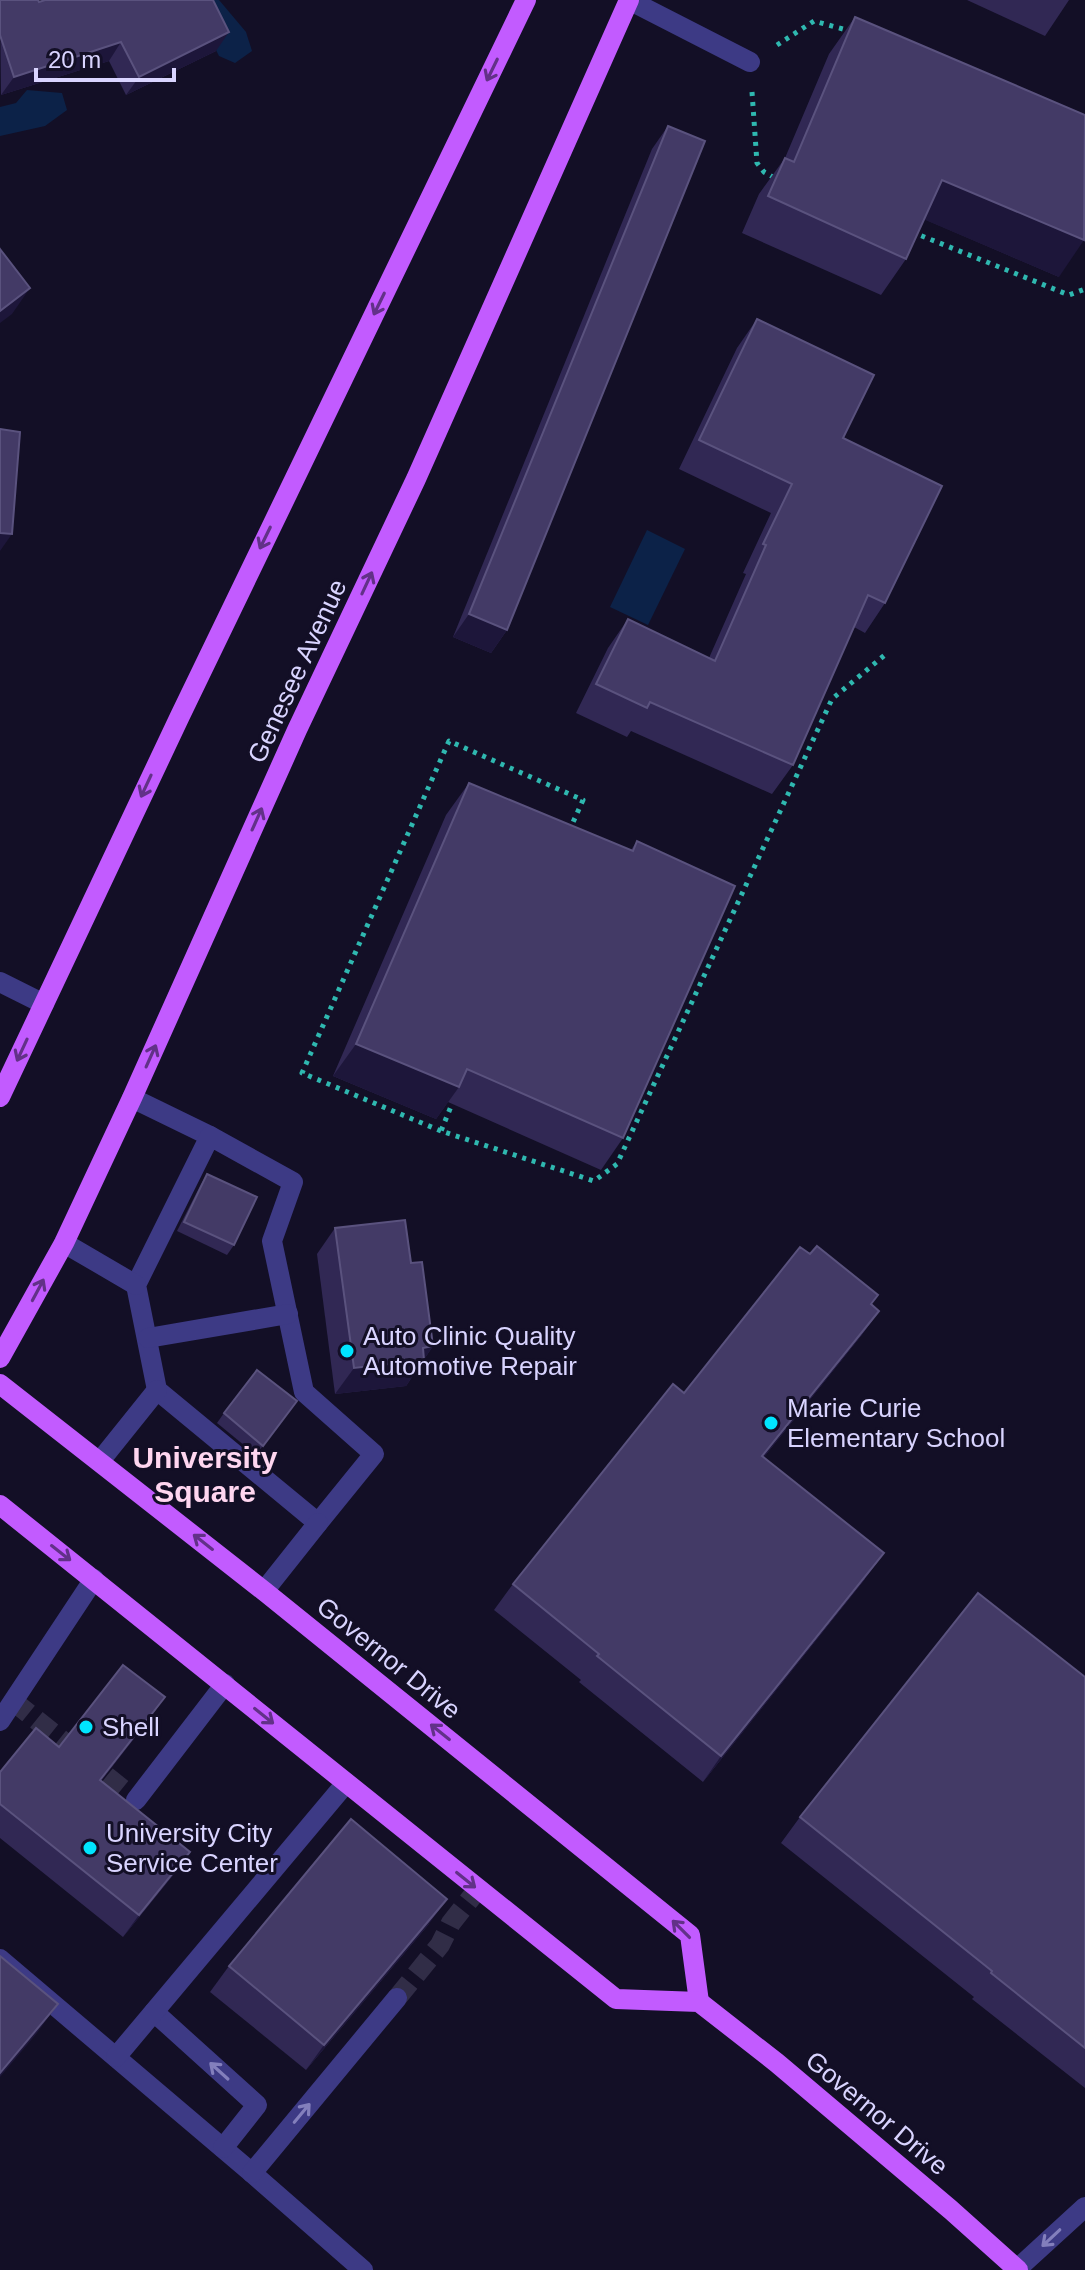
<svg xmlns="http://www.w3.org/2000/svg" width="1085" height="2270" viewBox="0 0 1085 2270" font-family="Helvetica,sans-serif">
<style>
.water{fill:#0c2248}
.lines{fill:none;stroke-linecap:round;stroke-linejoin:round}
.minor-tunnel{stroke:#312d47;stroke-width:20;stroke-dasharray:20 10;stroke-linecap:butt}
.path{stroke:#2fb8b0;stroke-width:5;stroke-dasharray:4 6;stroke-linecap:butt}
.minor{stroke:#3d3a85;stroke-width:20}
.major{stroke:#c25bff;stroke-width:20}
.wall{fill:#312854}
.shaded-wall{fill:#1d163a}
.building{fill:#433a66;stroke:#5a527e;stroke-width:2}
.oneway{stroke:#623188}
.oneway2{stroke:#837fbc}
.poi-dot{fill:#00e5ff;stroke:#130f26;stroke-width:3}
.labels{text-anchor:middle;stroke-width:6;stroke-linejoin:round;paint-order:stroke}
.street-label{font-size:26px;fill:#d9d4ff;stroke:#130f26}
.poi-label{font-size:26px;fill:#d9d4ff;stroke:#130f26;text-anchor:start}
.quarter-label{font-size:30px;font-weight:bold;fill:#ffd6f0;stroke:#130f26}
</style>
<rect width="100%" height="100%" fill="#130f26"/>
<!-- water -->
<g class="water">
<path d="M 191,0 L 219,0 L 246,32 L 252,51 L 235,63 L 219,56 Z"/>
<path d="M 27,90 L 62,93 L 67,110 L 45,126 L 0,136 L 0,107 L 16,103 Z"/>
<path d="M 647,530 L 685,549 L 648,625 L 610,607 Z"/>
</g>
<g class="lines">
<!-- minor-tunnel -->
<g class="minor-tunnel">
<path d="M 13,1701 L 136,1800"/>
<path d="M 397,1998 L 440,1945 L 451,1923 L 478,1889"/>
</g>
<!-- path -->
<g class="path">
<path d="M 777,45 L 814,21 L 850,31"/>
<path d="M 752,92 L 757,163 L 764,172 L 778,180"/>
<path d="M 912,232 L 1069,295 L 1085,289"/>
<path d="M 454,1099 L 441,1131 L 594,1181 L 617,1164 L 832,699 L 886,654"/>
<path d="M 441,1131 L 302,1073 L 449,741 L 583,800 L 570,829"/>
</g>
<!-- minor -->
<g class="minor">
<path d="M 629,0 L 750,62"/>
<path d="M 0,982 L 44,1004"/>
<path d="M 132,1098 L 210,1136"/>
<path d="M 210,1136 L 293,1182 L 272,1241 L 304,1392 L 374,1454 L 318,1523 L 157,1390 L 136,1285 Z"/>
<path d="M 64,1243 L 136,1285"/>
<path d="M 148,1338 L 288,1314"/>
<path d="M 100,1461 L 157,1390"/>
<path d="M 264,1591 L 318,1523"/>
<path d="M 0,1721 L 94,1579"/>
<path d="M 136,1800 L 225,1684"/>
<path d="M 0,1959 L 252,2173 L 363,2270"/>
<path d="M 154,2012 L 257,2105 L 223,2148"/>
<path d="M 116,2057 L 346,1783"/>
<path d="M 252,2173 L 397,1998"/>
<path d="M 1017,2269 L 1085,2207"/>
</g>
<!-- major -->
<g class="major">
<path d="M 0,1097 L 180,716 L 526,0"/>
<path d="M 0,1358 L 64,1243 L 132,1098 L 297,730 L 416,479 L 629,0"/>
<path d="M 0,1384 L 264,1591 L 690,1935 L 699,2002"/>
<path d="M 0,1505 L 616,1999 L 699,2002 L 777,2063 L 951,2210 L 1018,2270"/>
</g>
</g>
<!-- wall -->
<g class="wall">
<path d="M 0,0 L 39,2 L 216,51 L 126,95 L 109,61 L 1,95 Z"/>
<path d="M 967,0 L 1069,0 L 1045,36 Z"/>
<path d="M 855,17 L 1059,277 L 924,219 L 906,259 L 881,295 L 742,233 L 759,194 L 785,158 L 829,54 Z"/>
<path d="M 668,126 L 507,630 L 491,653 L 453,637 L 652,149 Z"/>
<path d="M 757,319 L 843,438 L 885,603 L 865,633 L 854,627 L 793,765 L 772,794 L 631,731 L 627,737 L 576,713 L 608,648 L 628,619 L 709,658 L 746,574 L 743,573 L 771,513 L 679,469 L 737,348 Z"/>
<path d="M 469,783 L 631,850 L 637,841 L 623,1138 L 601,1170 L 448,1102 L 436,1119 L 333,1076 L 446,815 Z"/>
<path d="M 207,1174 L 234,1245 L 227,1255 L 177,1231 L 201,1184 Z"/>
<path d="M 335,1228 L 411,1263 L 433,1346 L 406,1386 L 335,1394 L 317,1254 Z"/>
<path d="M 871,1305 L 879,1311 L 861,1336 L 764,1457 L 865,1579 L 703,1782 L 579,1682 L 581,1680 L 494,1610 L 513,1584 L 684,1393 Z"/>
<path d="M 297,1401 L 256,1455 L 217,1423 L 224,1413 Z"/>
<path d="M 1085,1677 L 1085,2088 L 972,1999 L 974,1997 L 781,1843 L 800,1817 Z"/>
<path d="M 150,1718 L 101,1781 L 190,1852 L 174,1874 L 123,1937 L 0,1838 L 0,1772 L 59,1747 Z"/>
<path d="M 429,1924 L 306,2070 L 210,1992 L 229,1966 Z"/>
</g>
<!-- shaded-wall -->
<g class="shaded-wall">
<path d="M 229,32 L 216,51 L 126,95 L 139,77 Z"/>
<path d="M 121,42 L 109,61 L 1,95 L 14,77 Z"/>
<path d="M 942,180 L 1084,240 L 1059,277 L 916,216 Z"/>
<path d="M 30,288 L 12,314 L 0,323 L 0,311 Z"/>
<path d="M 0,533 L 12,534 L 0,551 Z"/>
<path d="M 469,614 L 507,630 L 491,653 L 453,637 Z"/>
<path d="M 356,1044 L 459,1087 L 436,1119 L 333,1076 Z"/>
<path d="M 879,1311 L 861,1336 L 744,1482 L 762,1456 Z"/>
<path d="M 433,1346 L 406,1386 L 335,1394 L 354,1368 L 423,1348 Z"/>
<path d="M 884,1553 L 865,1579 L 703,1782 L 721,1756 Z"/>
<path d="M 165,1697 L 150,1718 L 85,1802 L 100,1780 Z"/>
<path d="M 190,1852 L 174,1874 L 123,1937 L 139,1915 Z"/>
<path d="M 447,1899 L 429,1924 L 306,2070 L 324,2045 Z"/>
<path d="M 58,2004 L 37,2033 L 0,2077 L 0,2073 Z"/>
</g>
<!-- building -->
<g class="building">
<path d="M 0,0 L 38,0 L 39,2 L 45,0 L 213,0 L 229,32 L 139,77 L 121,42 L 14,77 L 0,35 Z"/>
<path d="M 855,17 L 1085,115 L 1084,240 L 942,180 L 906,259 L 768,196 L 785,158 L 794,162 Z"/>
<path d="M 668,126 L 705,141 L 507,630 L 469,614 Z"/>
<path d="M 0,249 L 30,288 L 0,311 Z"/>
<path d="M 757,319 L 874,375 L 843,438 L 942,486 L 885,603 L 868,595 L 793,765 L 650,702 L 647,708 L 596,684 L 628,619 L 715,661 L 766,545 L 763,544 L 792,484 L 699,440 Z"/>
<path d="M 0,429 L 20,432 L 12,534 L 0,533 Z"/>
<path d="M 469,783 L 633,851 L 637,841 L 735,886 L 623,1138 L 467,1069 L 459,1087 L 356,1044 Z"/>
<path d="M 207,1174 L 257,1197 L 234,1245 L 184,1222 Z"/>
<path d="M 405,1220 L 411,1263 L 422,1262 L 433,1346 L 423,1348 L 424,1360 L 354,1368 L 335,1228 Z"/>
<path d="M 817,1246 L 878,1295 L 871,1304 L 879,1311 L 762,1456 L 884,1553 L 721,1756 L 597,1656 L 599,1654 L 513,1584 L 673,1384 L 684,1393 L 800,1247 L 810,1254 Z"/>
<path d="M 257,1370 L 297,1401 L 263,1446 L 224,1413 Z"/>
<path d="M 978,1593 L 1085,1677 L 1085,2048 L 991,1973 L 992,1971 L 800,1817 Z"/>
<path d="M 123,1665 L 165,1697 L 100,1780 L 190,1852 L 139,1915 L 0,1804 L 0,1772 L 36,1728 L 59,1747 Z"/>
<path d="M 351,1819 L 447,1899 L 324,2045 L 229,1966 Z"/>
<path d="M 0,1956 L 58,2004 L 0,2073 Z"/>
</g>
<!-- one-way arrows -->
<defs><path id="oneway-shaft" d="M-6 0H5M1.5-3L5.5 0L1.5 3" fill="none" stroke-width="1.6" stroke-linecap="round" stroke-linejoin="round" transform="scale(2)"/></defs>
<g class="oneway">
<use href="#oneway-shaft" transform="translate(492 70) rotate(116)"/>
<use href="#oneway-shaft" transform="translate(379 304) rotate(116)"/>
<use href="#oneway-shaft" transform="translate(265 538) rotate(116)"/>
<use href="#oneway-shaft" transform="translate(367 583) rotate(-65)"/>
<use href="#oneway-shaft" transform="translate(146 786) rotate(115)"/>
<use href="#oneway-shaft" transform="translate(257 819) rotate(-66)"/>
<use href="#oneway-shaft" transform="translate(22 1050) rotate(115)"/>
<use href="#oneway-shaft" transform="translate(151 1056) rotate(-66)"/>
<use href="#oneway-shaft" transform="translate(38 1290) rotate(-62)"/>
<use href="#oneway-shaft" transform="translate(203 1542) rotate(-142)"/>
<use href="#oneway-shaft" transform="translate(61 1553) rotate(38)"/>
<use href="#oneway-shaft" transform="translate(264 1716) rotate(39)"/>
<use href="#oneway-shaft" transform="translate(440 1732) rotate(-141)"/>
<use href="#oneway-shaft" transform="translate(466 1880) rotate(39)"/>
<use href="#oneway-shaft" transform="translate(681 1929) rotate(-135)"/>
</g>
<g class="oneway2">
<use href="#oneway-shaft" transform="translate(219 2071) rotate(-138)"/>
<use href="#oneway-shaft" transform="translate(302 2113) rotate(-50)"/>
<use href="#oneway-shaft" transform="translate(1051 2238) rotate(137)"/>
</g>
<!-- markers -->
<g class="poi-dot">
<circle cx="347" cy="1351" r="8"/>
<circle cx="771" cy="1423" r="8"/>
<circle cx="86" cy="1727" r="8"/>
<circle cx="90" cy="1848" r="8"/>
</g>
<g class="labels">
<!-- street labels -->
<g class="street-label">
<text transform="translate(297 671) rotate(-65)" y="9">Genesee Avenue</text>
<text transform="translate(389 1658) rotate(39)" y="9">Governor Drive</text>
<text transform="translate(877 2113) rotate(40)" y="9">Governor Drive</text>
</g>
<!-- poi labels -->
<g class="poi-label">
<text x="363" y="1345">Auto Clinic Quality<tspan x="363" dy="30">Automotive Repair</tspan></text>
<text x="787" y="1417">Marie Curie<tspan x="787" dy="30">Elementary School</tspan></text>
<text x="102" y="1736">Shell</text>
<text x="106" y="1842">University City<tspan x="106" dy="30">Service Center</tspan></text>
</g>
<!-- quarter labels -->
<g class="quarter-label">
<text x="205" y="1468">University<tspan x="205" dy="34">Square</tspan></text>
</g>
</g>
<!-- scale -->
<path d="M36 68v12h138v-12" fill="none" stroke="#d9d4ff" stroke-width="4"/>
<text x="48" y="68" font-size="24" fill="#d9d4ff" stroke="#130f26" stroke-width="6" paint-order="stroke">20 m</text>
</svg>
